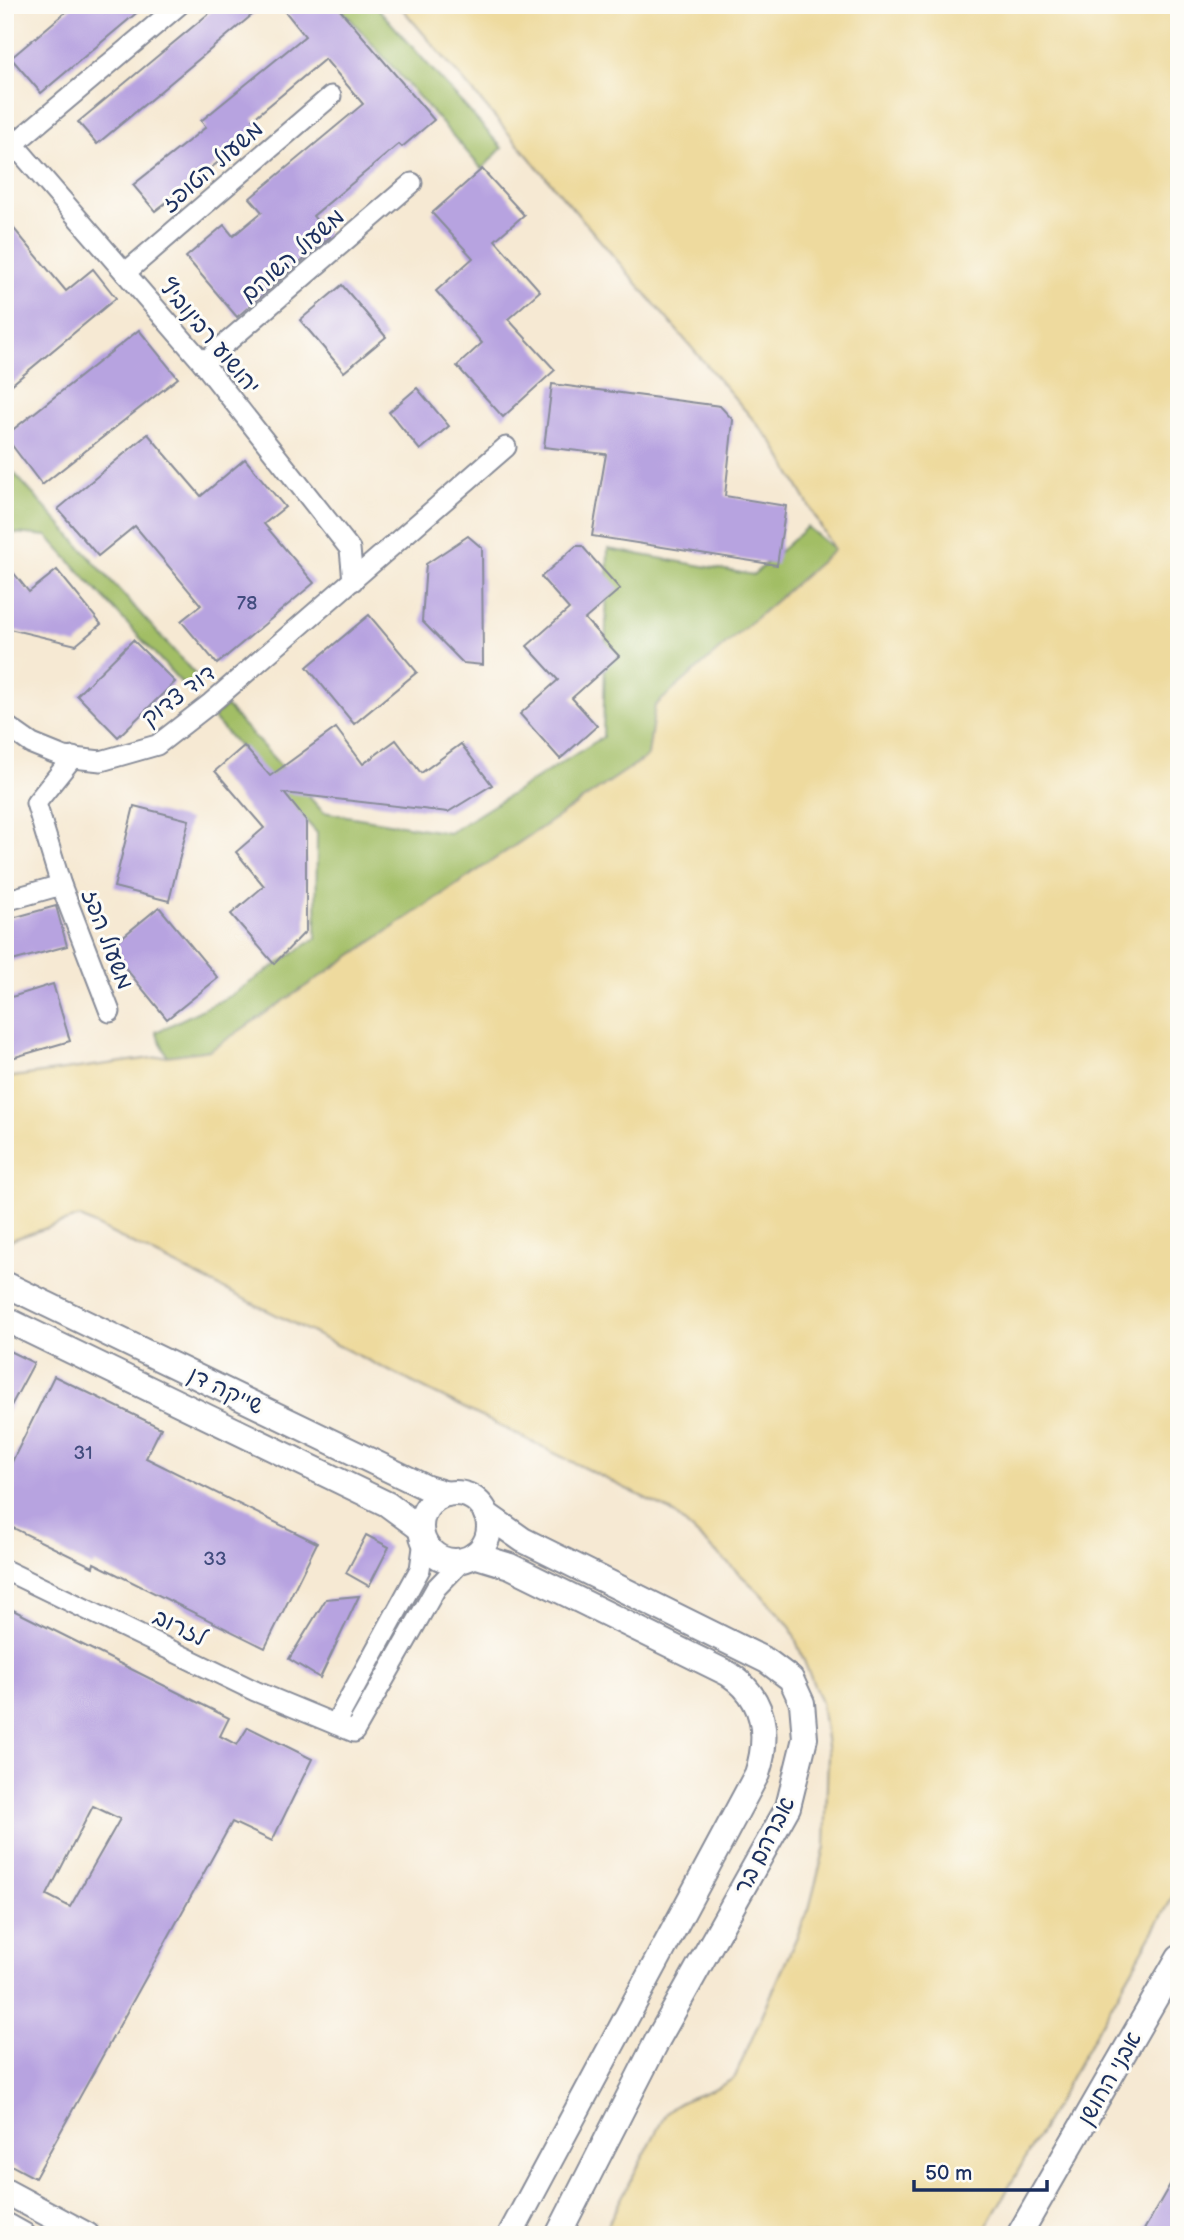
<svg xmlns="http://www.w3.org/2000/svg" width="1184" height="2240" viewBox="0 0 1184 2240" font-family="'Balsamiq Sans','Playpen Sans Hebrew',sans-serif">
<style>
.green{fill:#a2be65;stroke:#5e7662;stroke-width:2}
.sand{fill:#eeda9e;stroke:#84847e;stroke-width:2}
.building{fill:#b7a3e0;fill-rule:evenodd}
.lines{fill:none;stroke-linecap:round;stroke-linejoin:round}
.minor-casing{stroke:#888c98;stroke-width:23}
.tertiary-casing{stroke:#888c98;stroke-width:28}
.minor{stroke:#fff;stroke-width:19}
.tertiary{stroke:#fff;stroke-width:24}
.labels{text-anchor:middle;stroke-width:6;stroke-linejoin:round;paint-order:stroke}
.number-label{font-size:19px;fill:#424c7e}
.street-label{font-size:23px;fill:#1b2f5e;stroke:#fdfcf7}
</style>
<rect width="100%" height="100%" fill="#fdfcf7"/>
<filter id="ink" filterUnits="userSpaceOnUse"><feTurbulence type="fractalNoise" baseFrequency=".0143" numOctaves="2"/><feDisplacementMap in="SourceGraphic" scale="14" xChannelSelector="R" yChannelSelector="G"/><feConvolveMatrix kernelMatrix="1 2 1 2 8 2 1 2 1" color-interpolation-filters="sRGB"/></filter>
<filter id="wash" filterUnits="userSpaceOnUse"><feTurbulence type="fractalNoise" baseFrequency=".00686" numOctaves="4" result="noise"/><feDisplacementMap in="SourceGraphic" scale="28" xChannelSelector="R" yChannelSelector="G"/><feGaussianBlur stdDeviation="1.57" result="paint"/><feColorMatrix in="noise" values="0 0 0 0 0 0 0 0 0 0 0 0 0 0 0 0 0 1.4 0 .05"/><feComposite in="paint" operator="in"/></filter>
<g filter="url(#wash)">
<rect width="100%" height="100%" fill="#f6e9d3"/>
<!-- green -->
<g class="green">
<path d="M 338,5 L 375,5 L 502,148 L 482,169 Z"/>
<path d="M 5,463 L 201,681 L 189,691 L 47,536 L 5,532 Z"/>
<path d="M 807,527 L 835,550 L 655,706 L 648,756 L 211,1050 L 167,1056 L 156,1032 L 230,996 L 316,938 L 317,833 L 213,718 L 226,706 L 323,812 L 449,833 L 603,737 L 608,549 L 753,575 Z"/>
</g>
<!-- sand -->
<path class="sand" d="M 399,5 L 1179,5 L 1179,1886 L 982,2235 L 602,2235 L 666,2113 C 686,2094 714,2094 735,2077 L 809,1909 L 825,1847 L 828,1753 L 821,1703 L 790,1626 L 758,1591 L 671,1511 L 79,1217 L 5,1242 L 5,1078 L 211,1050 L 648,756 L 655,706 L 834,550 L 774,444 Z"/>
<g id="blocks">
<!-- building -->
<g class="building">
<path d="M 74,5 L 146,5 L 41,93 L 11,58 Z"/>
<path d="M 219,5 L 264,5 L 97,144 L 78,122 Z"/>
<path d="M 280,5 L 336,5 L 434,120 L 402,147 L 399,144 L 313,216 L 330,237 L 237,317 L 186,257 L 224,225 L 233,236 L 262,212 L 250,198 L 363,104 L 325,59 L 253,119 L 261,129 L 155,211 L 133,185 L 206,127 L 201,121 L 305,36 Z"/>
<path d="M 482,169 L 524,215 L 495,240 L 540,291 L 508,319 L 555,370 L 503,417 L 457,366 L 482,343 L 436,291 L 473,258 L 432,213 Z"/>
<path d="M 5,218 L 66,291 L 93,269 L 116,298 L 5,390 Z"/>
<path d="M 342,285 L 386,337 L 344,372 L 300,320 Z"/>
<path d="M 139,330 L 178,378 L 42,485 L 5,436 Z"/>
<path d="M 552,384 L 720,406 L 733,420 L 725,496 L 786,506 L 777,565 L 592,536 L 606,454 L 544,447 Z"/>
<path d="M 417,388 L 449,426 L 420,450 L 389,412 Z"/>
<path d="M 148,434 L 201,496 L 245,459 L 285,507 L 264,524 L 314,583 L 217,664 L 181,621 L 201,605 L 135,526 L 98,556 L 58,509 Z"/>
<path d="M 468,536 L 482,548 L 483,665 L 463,663 L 422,621 L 426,564 Z"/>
<path d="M 576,546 L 582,546 L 620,589 L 585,619 L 619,656 L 572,698 L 597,726 L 560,759 L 520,714 L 558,680 L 527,646 L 569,609 L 541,577 Z"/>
<path d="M 5,562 L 29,592 L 57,570 L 101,624 L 76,645 L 5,628 Z"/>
<path d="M 369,615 L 417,672 L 354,724 L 307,667 Z"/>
<path d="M 133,640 L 175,682 L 118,737 L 77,695 Z"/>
<path d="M 336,728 L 363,764 L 396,740 L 421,773 L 461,744 L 492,785 L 448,812 L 284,793 L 306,820 L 306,931 L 274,964 L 231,914 L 264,886 L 236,852 L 264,828 L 215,771 L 244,746 L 270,776 Z"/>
<path d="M 134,806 L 189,820 L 169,901 L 114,887 Z"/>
<path d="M 56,906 L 67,946 L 5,963 L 5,920 Z"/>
<path d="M 159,907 L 218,978 L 167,1019 L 109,948 Z"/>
<path d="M 53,984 L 70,1041 L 5,1060 L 5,999 Z"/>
<path d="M 5,1349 L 34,1363 L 5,1417 Z"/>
<path d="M 54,1376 L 161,1428 L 146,1458 L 317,1543 L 265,1648 L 94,1563 L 93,1567 L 5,1524 L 5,1476 Z"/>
<path d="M 366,1535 L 389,1547 L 369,1586 L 346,1573 Z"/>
<path d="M 359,1596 L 320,1678 L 289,1659 L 326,1599 Z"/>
<path d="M 5,1606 L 229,1718 L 220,1736 L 237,1745 L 248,1727 L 312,1759 L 272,1841 L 232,1822 L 35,2178 L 5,2162 ZM 93,1806 L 120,1819 L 70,1907 L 47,1895 Z"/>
<path d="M 1179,2169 L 1179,2235 L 1141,2235 Z"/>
</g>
</g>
</g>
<g filter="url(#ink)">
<use href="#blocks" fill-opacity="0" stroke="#888c98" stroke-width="2"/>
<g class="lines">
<defs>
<g id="minor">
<path d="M 5,134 L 203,363 L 350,549 L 353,581"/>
<path d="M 14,144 L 179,5"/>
<path d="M 125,273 L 331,96"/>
<path d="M 203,363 L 412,183"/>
<path d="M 5,725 L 32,744 L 64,757 L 101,761 L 157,745 L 211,703 L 506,447"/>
<path d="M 61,885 L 110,1012"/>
<path d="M 5,901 L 61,885 L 36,803 L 73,757"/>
<path d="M 5,1570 L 255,1691 L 354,1732 L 436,1588 L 463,1560"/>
<path d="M 335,1724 L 420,1569 L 424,1540"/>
</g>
<g id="tertiary">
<path d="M 5,1284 L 427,1488 L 447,1494"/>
<path d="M 5,1319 L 387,1504 L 421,1529"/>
<circle cx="455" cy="1527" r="34"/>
<path d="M 486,1514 L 523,1540 L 767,1661 L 791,1679 L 802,1703 L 805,1738 L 788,1807 L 658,2039 L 558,2235"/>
<path d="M 474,1555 L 510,1566 L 729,1674 C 765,1698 770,1734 757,1774 L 510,2235"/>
<path d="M 5,2191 L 87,2235"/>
<path d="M 5,2225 L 23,2235"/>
<path d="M 1019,2235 L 1179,1957"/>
</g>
</defs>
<!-- minor casing -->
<use href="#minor" class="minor-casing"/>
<!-- tertiary casing -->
<use href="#tertiary" class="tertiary-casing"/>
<!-- minor -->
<use href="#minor" class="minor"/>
<!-- tertiary -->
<use href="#tertiary" class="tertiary"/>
</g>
</g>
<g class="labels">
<!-- number labels -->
<g class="number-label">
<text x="247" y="609">78</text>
<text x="83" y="1459">31</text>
<text x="215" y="1565">33</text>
</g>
<!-- street labels -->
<g class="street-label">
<text transform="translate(212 166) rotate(-41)" y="8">משעול הטופז</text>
<text transform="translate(292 255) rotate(-41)" y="8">משעול השוהם</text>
<text transform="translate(210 336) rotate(50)" y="8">יהושוע רבינוביץ</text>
<text transform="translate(178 695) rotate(-37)" y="8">דוד צדוק</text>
<text transform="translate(108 939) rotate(69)" y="8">משעול הפז</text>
<text transform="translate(226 1390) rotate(26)" y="8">שייקה דן</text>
<text transform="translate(180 1627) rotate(26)" y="8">לזרוב</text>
<text transform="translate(764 1845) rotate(-63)" y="8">אברהם בר</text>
<text transform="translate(1109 2078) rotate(-60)" y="8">אבני החושן</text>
</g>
</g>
<!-- margin -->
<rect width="1184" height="2240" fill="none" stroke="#fdfcf7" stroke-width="28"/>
<!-- scale -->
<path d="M914 2180v10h133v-10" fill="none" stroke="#1b2f5e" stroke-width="3.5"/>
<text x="925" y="2180" font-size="21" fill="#1b2f5e" stroke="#fdfcf7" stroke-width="5" paint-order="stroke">50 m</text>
</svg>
